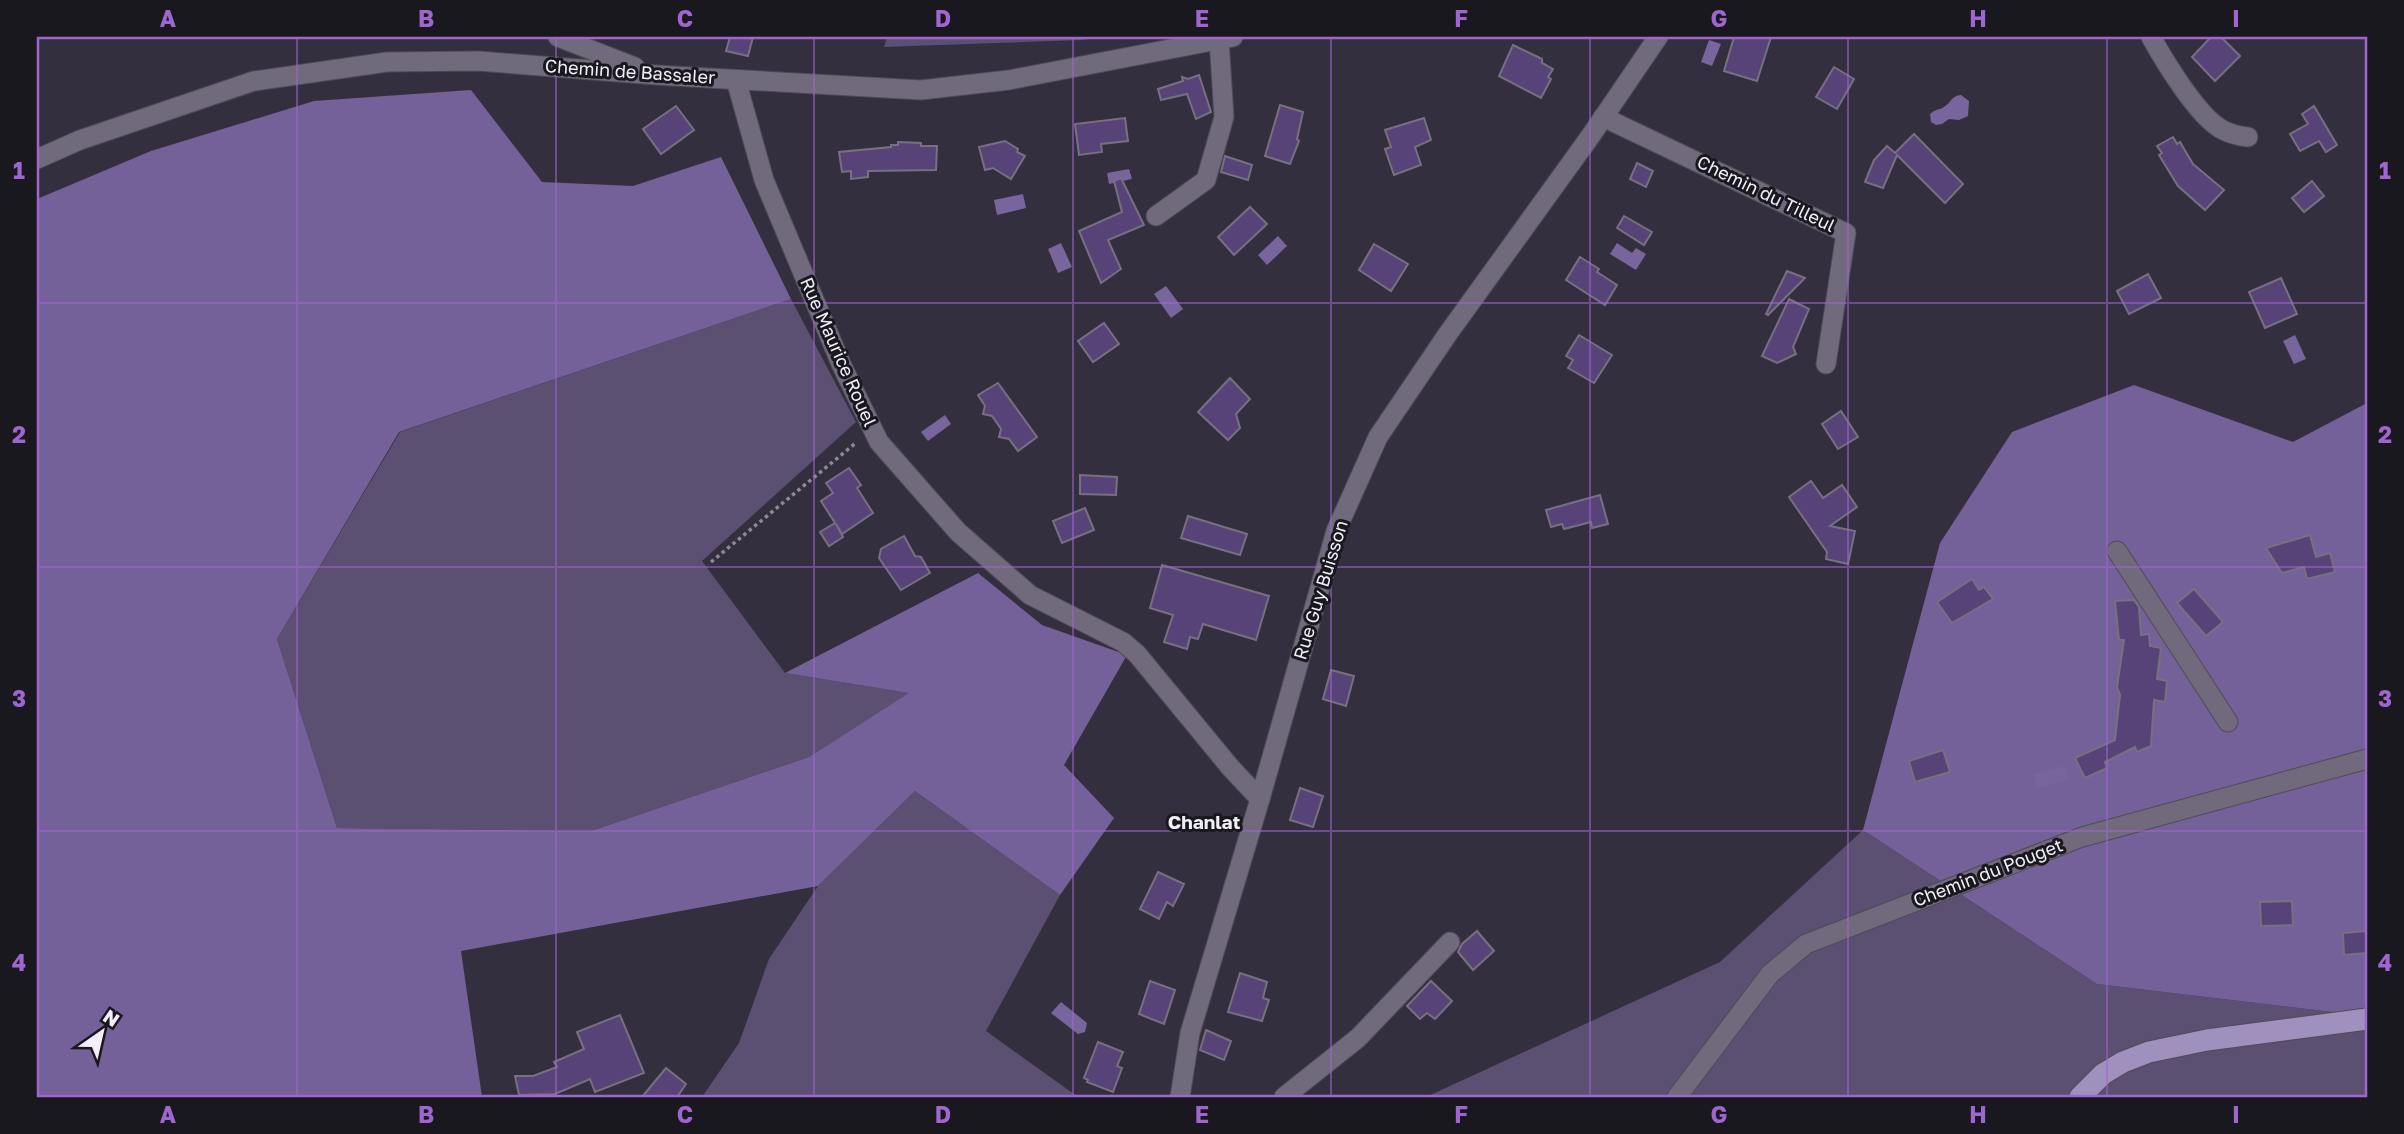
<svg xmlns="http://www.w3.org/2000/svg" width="2404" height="1134" viewBox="0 0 2404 1134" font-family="'Golos Text',sans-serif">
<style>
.green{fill:#5b4f72}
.forest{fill:#756199}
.water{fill:#79659d}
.building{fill:#574378;stroke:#767081;stroke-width:2}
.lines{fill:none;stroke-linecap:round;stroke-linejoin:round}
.minor-casing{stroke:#4f4b57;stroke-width:21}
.major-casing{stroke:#4f4b57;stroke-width:23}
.path{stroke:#8d8996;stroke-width:3.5;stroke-dasharray:3.5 3.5;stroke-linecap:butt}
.minor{stroke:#706a7c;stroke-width:19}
.major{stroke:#a090be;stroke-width:21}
.grid{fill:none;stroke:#9f66d0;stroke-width:2;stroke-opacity:0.55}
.labels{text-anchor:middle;stroke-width:6;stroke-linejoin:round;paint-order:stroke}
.street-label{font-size:18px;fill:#f2eff9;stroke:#1a181f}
.neighbourhood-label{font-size:19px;font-weight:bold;fill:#f2eff9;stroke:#1a181f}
.neatline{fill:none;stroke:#9f66d0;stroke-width:2.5}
.grid-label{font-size:23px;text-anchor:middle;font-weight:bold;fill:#9f66d0}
</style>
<rect width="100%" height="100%" fill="#342f3e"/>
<!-- green -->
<g class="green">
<path d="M 887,37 L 1104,37 L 1081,40 L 884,47 Z"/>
<path d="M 791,299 L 856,422 L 702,561 L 785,673 L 910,693 L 809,757 L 591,831 L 337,828 L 277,639 L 400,432 Z"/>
<path d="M 915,791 L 1060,895 L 986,1031 L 1078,1097 L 702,1097 L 739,1043 L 769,959 L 818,886 Z"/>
<path d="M 1863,830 L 2097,984 L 2367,1016 L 2367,1097 L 1426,1097 L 1720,962 Z"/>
</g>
<!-- forest -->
<g class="forest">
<path d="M 471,90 L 542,182 L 633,186 L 721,157 L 791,299 L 399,432 L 277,639 L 337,828 L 591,831 L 809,757 L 909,693 L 785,673 L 978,573 L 1042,625 L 1127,655 L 1064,765 L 1114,818 L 1060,895 L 915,791 L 818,886 L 461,951 L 482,1097 L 37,1097 L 37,199 L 151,151 L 314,101 Z"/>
<path d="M 2134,385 L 2293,442 L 2367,403 L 2367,1016 L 2097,984 L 1863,830 L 1940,543 L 2012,432 Z"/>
</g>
<!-- water -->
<g class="water">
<path d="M 1709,40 L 1721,44 L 1712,66 L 1701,62 Z"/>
<path d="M 1961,95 L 1969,101 L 1968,116 L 1959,120 L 1949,119 L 1942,124 L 1936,125 L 1931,122 L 1930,114 C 1935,109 1939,110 1944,107 C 1952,102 1951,96 1961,95 Z"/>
<path d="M 1129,169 L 1132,179 L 1109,184 L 1107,173 Z"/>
<path d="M 1023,194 L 1026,208 L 997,215 L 994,200 Z"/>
<path d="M 1278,236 L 1287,246 L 1267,265 L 1258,255 Z"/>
<path d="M 1061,243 L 1072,267 L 1058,273 L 1048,249 Z"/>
<path d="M 1617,243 L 1632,253 L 1636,248 L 1646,254 L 1636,270 L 1610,254 Z"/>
<path d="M 1166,286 L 1183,309 L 1171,318 L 1154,294 Z"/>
<path d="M 2295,335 L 2306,359 L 2294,364 L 2283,341 Z"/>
<path d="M 945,415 L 951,424 L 928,441 L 921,432 Z"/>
<path d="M 2065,766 L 2069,779 L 2037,788 L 2033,774 Z"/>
<path d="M 1061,1002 L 1087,1023 L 1085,1032 L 1078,1034 L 1051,1013 Z"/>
</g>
<!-- building -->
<g class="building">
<path d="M 730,37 L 753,37 L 748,56 L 726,51 Z"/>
<path d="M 1734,37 L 1771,37 L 1757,81 L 1724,71 Z"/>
<path d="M 2211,37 L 2221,37 L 2240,56 L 2215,81 L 2192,57 Z"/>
<path d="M 1513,45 L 1542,59 L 1542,63 L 1553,69 L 1548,77 L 1551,79 L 1541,98 L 1499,76 Z"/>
<path d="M 1834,67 L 1854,79 L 1837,109 L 1816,97 Z"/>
<path d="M 1199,75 L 1211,112 L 1196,119 L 1187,94 L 1161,100 L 1158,89 L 1183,81 L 1182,77 L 1188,79 Z"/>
<path d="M 1280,105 L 1303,112 L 1297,139 L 1299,141 L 1290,164 L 1265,156 Z"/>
<path d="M 676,106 L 694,130 L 661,154 L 643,129 Z"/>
<path d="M 2314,106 L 2337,145 L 2326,152 L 2319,141 L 2300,151 L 2290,134 L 2308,124 L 2302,114 Z"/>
<path d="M 1125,118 L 1128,141 L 1101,144 L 1102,152 L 1079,155 L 1075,124 Z"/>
<path d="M 1424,118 L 1431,140 L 1415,147 L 1421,165 L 1394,175 L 1385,149 L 1391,147 L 1385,130 Z"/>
<path d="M 1914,134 L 1963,184 L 1945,203 L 1897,155 L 1883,188 L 1865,182 L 1874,160 L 1887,146 L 1895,153 Z"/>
<path d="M 2173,137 L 2177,144 L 2180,142 L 2193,164 L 2224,190 L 2205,210 L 2178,186 L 2159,155 L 2162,153 L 2157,146 Z"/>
<path d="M 1005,141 L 1018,149 L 1017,152 L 1025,156 L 1011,179 L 993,168 L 985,170 L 979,147 Z"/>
<path d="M 898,142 L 921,143 L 921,146 L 937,146 L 936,170 L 868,171 L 868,177 L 851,179 L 851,171 L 842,172 L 839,152 L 891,147 L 891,145 L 898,145 Z"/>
<path d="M 1225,156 L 1252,165 L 1248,180 L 1221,172 Z"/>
<path d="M 1637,163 L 1653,171 L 1646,187 L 1630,179 Z"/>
<path d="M 1121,178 L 1144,225 L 1108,240 L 1121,269 L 1101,283 L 1079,231 L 1122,212 L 1114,181 Z"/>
<path d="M 2312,181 L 2324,196 L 2304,212 L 2292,198 Z"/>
<path d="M 1250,207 L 1267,224 L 1234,255 L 1218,237 Z"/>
<path d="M 1624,216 L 1652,232 L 1644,245 L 1617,228 Z"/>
<path d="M 1374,244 L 1408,264 L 1391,291 L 1359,270 Z"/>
<path d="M 1580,257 L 1599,269 L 1597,272 L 1617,285 L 1605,305 L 1566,280 Z"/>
<path d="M 1787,271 L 1805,278 L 1768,315 L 1766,314 Z"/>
<path d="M 2148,274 L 2161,298 L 2129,314 L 2117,291 Z"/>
<path d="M 2281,278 L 2297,314 L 2265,328 L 2249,292 Z"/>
<path d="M 1789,299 L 1809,309 L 1793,347 L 1796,354 L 1777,363 L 1762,356 Z"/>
<path d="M 1104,323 L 1119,344 L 1093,362 L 1078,341 Z"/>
<path d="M 1579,335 L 1612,355 L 1594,383 L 1568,368 L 1573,360 L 1566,356 Z"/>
<path d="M 1230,378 L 1250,399 L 1236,414 L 1240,428 L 1228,440 L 1198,412 Z"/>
<path d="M 998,383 L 1037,437 L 1018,451 L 1009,439 L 999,437 L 1001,429 L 992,416 L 983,414 L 985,406 L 978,395 Z"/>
<path d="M 1841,411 L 1858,437 L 1838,449 L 1822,424 Z"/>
<path d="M 849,468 L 861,485 L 857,488 L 873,513 L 842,534 L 836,524 L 843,537 L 829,546 L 820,532 L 835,523 L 821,501 L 833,493 L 826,483 Z"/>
<path d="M 1080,475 L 1117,477 L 1116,495 L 1080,494 Z"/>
<path d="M 1811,481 L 1823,498 L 1842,485 L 1857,507 L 1830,526 L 1855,531 L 1848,564 L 1826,559 L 1827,552 L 1789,497 Z"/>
<path d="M 1600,495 L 1608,524 L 1592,528 L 1591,522 L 1564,529 L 1562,524 L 1551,527 L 1546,510 Z"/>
<path d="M 1085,508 L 1094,530 L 1062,543 L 1053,521 Z"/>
<path d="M 1188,516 L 1247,534 L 1240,555 L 1181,538 Z"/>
<path d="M 2310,535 L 2316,557 L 2330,553 L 2335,572 L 2307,579 L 2304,567 L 2282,573 L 2266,548 Z"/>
<path d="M 904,536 L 915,556 L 921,557 L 930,573 L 901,590 L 879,558 L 881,549 Z"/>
<path d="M 1162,565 L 1269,596 L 1256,640 L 1203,624 L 1198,639 L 1190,637 L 1187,649 L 1164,642 L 1173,615 L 1150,608 Z"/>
<path d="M 1972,579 L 1979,590 L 1984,587 L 1993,599 L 1952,623 L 1937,602 Z"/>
<path d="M 2194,589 L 2223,622 L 2206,636 L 2177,603 Z"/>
<path d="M 2134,600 L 2139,607 L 2141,635 L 2149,634 L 2150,646 L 2161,648 L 2157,679 L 2167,681 L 2165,702 L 2154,700 L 2151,746 L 2137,752 L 2135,747 L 2105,762 L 2107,768 L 2085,778 L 2075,758 L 2115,740 L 2120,695 L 2117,687 L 2124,640 L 2119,640 L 2115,601 Z"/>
<path d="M 1331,670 L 1354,676 L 1346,706 L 1323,699 Z"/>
<path d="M 1943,750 L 1950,772 L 1915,782 L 1909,761 Z"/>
<path d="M 1300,788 L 1323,796 L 1313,827 L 1290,820 Z"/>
<path d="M 1158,872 L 1184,884 L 1173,906 L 1167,902 L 1159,919 L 1140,909 Z"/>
<path d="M 2292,901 L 2293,925 L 2261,926 L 2260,902 Z"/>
<path d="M 1477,931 L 1494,951 L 1473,970 L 1458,952 L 1462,944 Z"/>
<path d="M 2367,931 L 2367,953 L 2344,955 L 2343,933 Z"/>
<path d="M 1240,973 L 1267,982 L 1263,998 L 1269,1000 L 1262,1021 L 1228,1012 Z"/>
<path d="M 1150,981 L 1175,990 L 1164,1024 L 1139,1014 Z"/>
<path d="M 1431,981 L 1452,1001 L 1435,1019 L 1427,1013 L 1420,1019 L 1407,1006 Z"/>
<path d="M 620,1015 L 644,1073 L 595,1092 L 590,1079 L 555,1094 L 519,1095 L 515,1076 L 533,1076 L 557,1067 L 554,1062 L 584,1049 L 577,1032 Z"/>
<path d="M 1206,1030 L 1231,1041 L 1224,1060 L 1200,1050 Z"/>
<path d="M 1098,1042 L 1123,1052 L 1117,1066 L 1122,1068 L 1113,1092 L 1087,1082 L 1088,1080 L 1084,1078 Z"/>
<path d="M 666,1068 L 686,1084 L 677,1097 L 642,1097 Z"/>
</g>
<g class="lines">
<defs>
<g id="minor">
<path d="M 558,37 L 635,67"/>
<path d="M 2151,37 C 2165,62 2197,115 2221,129 C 2230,134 2238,136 2248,137"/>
<path d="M 736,80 L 764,180 L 842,366 L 879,442 L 958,532 L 1030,595 L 1123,642 L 1137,654 L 1230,767 L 1260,799"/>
<path d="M 1603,117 L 1846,233 L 1826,364"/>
<path d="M 37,159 L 80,140 L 254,81 L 387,62 L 478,61 L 656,75 L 921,90 L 1009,80 L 1233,37"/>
<path d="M 1156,216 L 1206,180 L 1224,117 L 1219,39"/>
<path d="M 2117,551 L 2228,722"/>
<path d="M 1180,1097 L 1190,1033 L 1260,799 L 1336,531 L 1378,437 L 1447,335 L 1592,134 L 1658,37"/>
<path d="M 1284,1097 L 1358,1038 L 1450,942"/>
<path d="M 1677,1097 L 1770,974 L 1806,944 L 2082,837 L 2367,759"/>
</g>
<path id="major" d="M 2080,1097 L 2103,1074 L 2123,1062 L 2149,1052 L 2207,1040 L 2367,1019"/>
</defs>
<!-- minor casing -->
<use href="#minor" class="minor-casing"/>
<!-- major casing -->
<use href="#major" class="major-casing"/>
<!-- path -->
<path class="path" d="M 711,562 L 857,442"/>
<!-- minor -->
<use href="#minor" class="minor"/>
<!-- major -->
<use href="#major" class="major"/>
</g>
<!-- grid -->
<path class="grid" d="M 297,37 L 297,1097M 556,37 L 556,1097M 814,37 L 814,1097M 1073,37 L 1073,1097M 1331,37 L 1331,1097M 1590,37 L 1590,1097M 1848,37 L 1848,1097M 2107,37 L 2107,1097M 37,303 L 2367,303M 37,567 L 2367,567M 37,831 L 2367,831"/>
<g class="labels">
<!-- street labels -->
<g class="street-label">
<text transform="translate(630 72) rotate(4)" y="6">Chemin de Bassaler</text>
<text transform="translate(1766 194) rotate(26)" y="6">Chemin du Tilleul</text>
<text transform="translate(838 352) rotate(66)" y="6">Rue Maurice Rouel</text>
<text transform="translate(1321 590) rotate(-73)" y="6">Rue Guy Buisson</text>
<text transform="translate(1988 873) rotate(-21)" y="6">Chemin du Pouget</text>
</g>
<!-- neighbourhood labels -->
<g class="neighbourhood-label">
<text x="1204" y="829">Chanlat</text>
</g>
</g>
<!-- border -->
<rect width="2404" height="1134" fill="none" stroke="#1a181f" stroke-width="77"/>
<!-- north arrow -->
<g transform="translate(102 1032) rotate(34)" stroke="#1a181f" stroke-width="5" paint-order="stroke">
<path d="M0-5L12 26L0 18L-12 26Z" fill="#f2eff9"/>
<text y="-10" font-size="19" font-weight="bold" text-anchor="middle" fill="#f2eff9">N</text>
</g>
<rect x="38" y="38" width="2328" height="1058" class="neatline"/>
<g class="grid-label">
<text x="168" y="27">A</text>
<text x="426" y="27">B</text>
<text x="685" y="27">C</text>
<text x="943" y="27">D</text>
<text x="1202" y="27">E</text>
<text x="1461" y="27">F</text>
<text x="1719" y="27">G</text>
<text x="1978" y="27">H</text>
<text x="2236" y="27">I</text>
<text x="19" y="179">1</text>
<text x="2385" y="179">1</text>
<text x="19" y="443">2</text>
<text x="2385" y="443">2</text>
<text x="19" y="707">3</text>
<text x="2385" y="707">3</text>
<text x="19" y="971">4</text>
<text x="2385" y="971">4</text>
<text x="168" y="1123">A</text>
<text x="426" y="1123">B</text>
<text x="685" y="1123">C</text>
<text x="943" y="1123">D</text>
<text x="1202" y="1123">E</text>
<text x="1461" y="1123">F</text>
<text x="1719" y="1123">G</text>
<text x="1978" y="1123">H</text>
<text x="2236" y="1123">I</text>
</g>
</svg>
